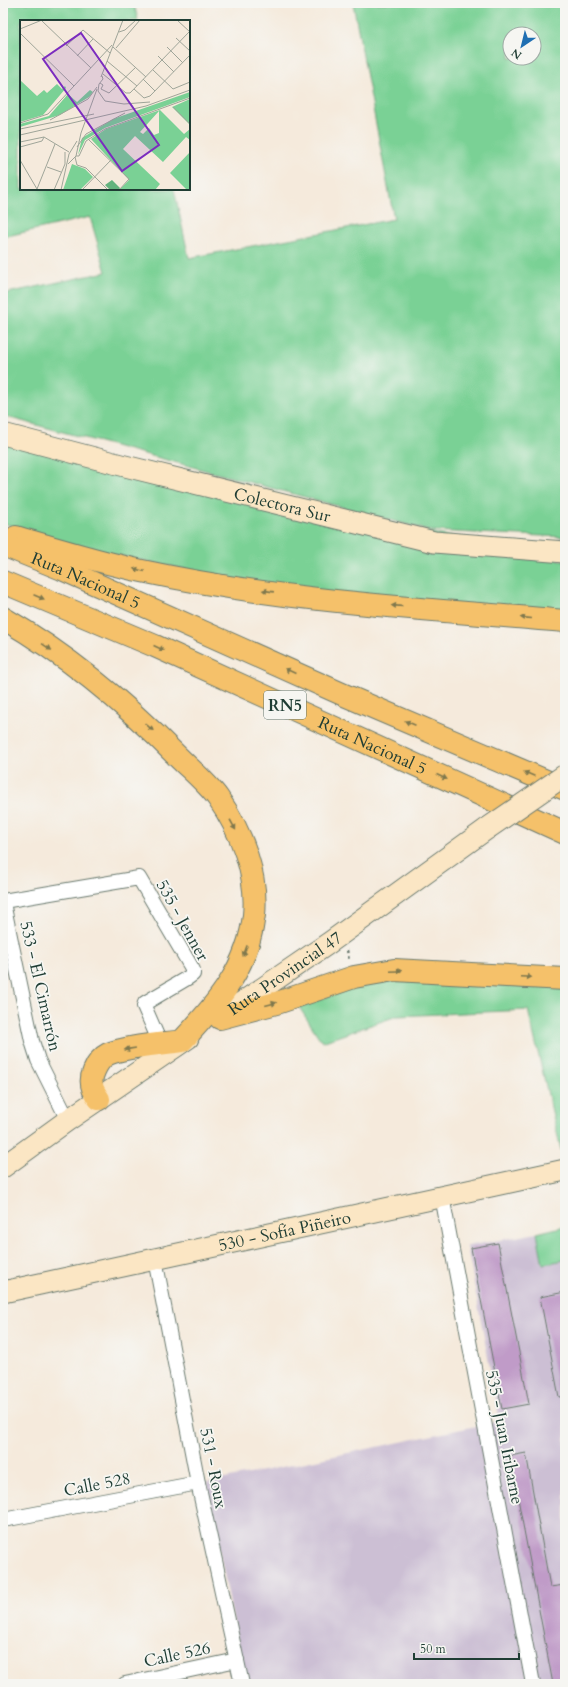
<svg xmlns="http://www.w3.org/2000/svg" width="568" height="1687" viewBox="0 0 568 1687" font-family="Cardo,serif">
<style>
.industrial{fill:#ccbfd4}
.green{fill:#7ad195;stroke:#4c8764;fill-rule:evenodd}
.building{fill:#c09bc8}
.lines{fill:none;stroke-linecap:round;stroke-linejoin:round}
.street-casing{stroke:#6a7a6f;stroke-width:16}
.secondary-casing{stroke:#6a7a6f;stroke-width:23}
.highway-casing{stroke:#6a7a6f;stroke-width:24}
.path{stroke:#6a7a6f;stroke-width:2.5;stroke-dasharray:3 3;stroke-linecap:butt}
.street{stroke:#fff;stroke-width:14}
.secondary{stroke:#fbe6c4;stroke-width:21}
.highway{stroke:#f5c16b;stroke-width:22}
.secondary-bridge-casing{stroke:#6a7a6f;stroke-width:23;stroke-linecap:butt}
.secondary-bridge{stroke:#fbe6c4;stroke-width:21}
.oneway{fill:#7f784d}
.labels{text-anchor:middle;stroke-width:3.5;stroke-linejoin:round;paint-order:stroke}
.shield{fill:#f6f6f2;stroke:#60746d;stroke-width:1}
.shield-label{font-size:16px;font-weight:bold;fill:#1f3d34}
.street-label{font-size:17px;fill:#1f3d34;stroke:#f6f6f2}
.inset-road{fill:none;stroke:#9fa599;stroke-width:1}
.view{fill:#7b2cbf;fill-opacity:0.15;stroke:#7b2cbf;stroke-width:2}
.inset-edge{fill:none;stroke:#1f3d34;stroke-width:2}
</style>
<rect width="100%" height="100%" fill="#f6f6f2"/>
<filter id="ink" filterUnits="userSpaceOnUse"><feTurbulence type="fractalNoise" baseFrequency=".025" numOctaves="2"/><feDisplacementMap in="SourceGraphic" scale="8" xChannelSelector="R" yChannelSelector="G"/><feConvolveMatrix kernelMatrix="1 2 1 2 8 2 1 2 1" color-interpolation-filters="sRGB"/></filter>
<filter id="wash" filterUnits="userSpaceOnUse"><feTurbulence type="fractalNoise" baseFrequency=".012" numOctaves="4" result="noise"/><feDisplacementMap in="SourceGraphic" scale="16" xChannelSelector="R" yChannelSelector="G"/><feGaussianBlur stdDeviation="0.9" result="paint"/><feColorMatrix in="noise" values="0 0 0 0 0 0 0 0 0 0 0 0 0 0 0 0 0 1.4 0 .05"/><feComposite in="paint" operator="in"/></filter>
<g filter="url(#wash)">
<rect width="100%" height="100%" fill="#f5eadc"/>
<!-- industrial -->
<path class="industrial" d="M 537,1233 L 543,1264 L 565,1260 L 565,1684 L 246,1684 L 206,1483 L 500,1421 L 467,1246 Z"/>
<!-- green -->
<g class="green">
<path d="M 3,3 L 134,3 L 138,21 L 21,21 L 21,189 L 174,189 L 189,258 L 394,219 L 353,3 L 565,3 L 565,537 L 431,531 L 3,416 L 3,294 L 106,272 L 90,217 L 3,237 ZM 510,34 L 534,34 L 534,58 L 510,58 Z"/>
<path d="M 3,442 L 565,561 L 565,615 L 287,590 L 77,547 L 3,523 Z"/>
<path d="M 422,980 L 565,987 L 565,1153 L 562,1154 L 528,1010 L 397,1016 L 322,1042 L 299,1007 L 367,982 Z"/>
<path d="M 565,1226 L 565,1260 L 543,1264 L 537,1233 Z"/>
</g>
<g id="blocks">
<!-- building -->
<g class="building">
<path d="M 498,1243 L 529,1404 L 502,1409 L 471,1248 Z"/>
<path d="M 565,1292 L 565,1396 L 559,1397 L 540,1297 Z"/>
<path d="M 526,1453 L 550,1587 L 565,1585 L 565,1684 L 553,1684 L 510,1456 Z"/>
</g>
</g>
</g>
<g filter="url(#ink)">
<use href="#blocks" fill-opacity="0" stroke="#6a7a6f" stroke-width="1"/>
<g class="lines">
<defs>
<g id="street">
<path d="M 3,901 L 139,878 L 193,970 L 193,974 L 189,977 L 145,1003 L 144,1006 L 161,1045"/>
<path d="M 3,903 L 32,1041 L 38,1060 L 68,1120"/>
<path d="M 442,1196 L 533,1684"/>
<path d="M 155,1259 L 198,1483 L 242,1684"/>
<path d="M 3,1520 L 198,1483"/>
<path d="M 125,1684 L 237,1660"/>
</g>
<g id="secondary">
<path id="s1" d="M 3,434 L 121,465 L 434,542 L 565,552"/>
<path id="s2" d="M 222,1016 L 329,943 L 488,828"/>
<path d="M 3,1167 L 68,1120 L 188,1038"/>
<path id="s3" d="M 3,1292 L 565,1170"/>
</g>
<g id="highway">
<path d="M 16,537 C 57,549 99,562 142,571 C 281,601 424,609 565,621"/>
<path id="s4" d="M 3,545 L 62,569 L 342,694 L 565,789"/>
<path id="s5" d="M 3,582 L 155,646 L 565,833"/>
<path d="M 3,618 C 67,655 126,704 178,757 C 191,770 207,783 218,798 C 241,831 258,874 254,915 C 248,968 217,1004 182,1041 C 162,1044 126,1046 108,1054 C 102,1057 97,1064 94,1071 C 89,1082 92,1090 99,1099"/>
<path d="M 220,1018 L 280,1002 L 354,977 L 394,970 L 565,979"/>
</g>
</defs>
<!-- street casing -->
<use href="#street" class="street-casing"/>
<!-- secondary casing -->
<use href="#secondary" class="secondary-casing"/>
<!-- highway casing -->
<use href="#highway" class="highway-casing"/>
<!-- path -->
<path class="path" d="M 347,950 L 349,960"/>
<!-- street -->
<use href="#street" class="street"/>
<!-- secondary -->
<use href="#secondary" class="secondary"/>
<!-- highway -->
<use href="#highway" class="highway"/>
<defs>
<path id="secondary-bridge" d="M 488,828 L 565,775"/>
</defs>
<!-- secondary-bridge casing -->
<use href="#secondary-bridge" class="secondary-bridge-casing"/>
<!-- secondary-bridge -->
<use href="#secondary-bridge" class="secondary-bridge"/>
</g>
<!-- one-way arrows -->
<defs><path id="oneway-solid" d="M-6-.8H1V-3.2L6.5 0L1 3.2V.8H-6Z"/></defs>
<g class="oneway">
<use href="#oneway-solid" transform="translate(139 570) rotate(-167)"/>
<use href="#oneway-solid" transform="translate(268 591) rotate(-172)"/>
<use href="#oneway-solid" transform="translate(39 597) rotate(23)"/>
<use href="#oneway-solid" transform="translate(397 606) rotate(-175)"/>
<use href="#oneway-solid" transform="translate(526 618) rotate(-175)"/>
<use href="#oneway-solid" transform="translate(47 647) rotate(34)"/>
<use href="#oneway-solid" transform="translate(159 648) rotate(24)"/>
<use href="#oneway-solid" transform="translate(290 671) rotate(-156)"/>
<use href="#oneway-solid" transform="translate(410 723) rotate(-157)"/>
<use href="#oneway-solid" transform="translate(149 727) rotate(42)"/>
<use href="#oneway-solid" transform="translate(529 774) rotate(-157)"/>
<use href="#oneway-solid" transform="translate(442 777) rotate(24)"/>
<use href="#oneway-solid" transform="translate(233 825) rotate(61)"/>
<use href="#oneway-solid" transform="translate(245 951) rotate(111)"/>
<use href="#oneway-solid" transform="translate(396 971) rotate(-2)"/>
<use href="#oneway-solid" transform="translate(526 977) rotate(3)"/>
<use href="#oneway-solid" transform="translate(271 1004) rotate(-15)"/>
<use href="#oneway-solid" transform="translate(130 1049) rotate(171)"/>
</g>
</g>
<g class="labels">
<!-- shield labels -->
<rect class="shield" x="264" y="691" width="42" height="28" rx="3"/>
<g class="shield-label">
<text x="285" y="711">RN5</text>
</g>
<!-- street labels -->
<g class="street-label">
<text dy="6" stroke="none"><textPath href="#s1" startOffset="288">Colectora Sur</textPath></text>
<text dy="6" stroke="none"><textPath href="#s4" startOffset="90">Ruta Nacional 5</textPath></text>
<text dy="6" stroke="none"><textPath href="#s5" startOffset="404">Ruta Nacional 5</textPath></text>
<text transform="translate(183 920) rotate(61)" y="6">535 - Jenner</text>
<text dy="6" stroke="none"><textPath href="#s2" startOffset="76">Ruta Provincial 47</textPath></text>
<text transform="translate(41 986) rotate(77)" y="6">533 - El Cimarrón</text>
<text dy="6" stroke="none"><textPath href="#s3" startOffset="288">530 - Sofía Piñeiro</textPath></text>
<text transform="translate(505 1437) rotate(79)" y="6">535 - Juan Iribarne</text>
<text transform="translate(214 1468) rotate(79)" y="6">531 - Roux</text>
<text transform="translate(97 1484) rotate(-11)" y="6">Calle 528</text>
<text transform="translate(177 1654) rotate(-12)" y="6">Calle 526</text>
</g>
</g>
<!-- overview -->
<g transform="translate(20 20)">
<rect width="170" height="170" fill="#f5eadc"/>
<path d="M 0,60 L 17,76 L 24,70 L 27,73 L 37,64 L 42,69 L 45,66 L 46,68 L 23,95 L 0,102 ZM 70,70 L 73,72 L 69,77 L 40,95 L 0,107 L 0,104 L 29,96 L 48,74 L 57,82 ZM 170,72 L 170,77 L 85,108 L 65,120 L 58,135 L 62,118 L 93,99 ZM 170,79 L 170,105 L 152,87 ZM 140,90 L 164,114 L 170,109 L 170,120 L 166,117 L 143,142 L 115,116 L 103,129 L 140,164 L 135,170 L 99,170 L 109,160 L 71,119 L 86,109 ZM 139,91 L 139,113 L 134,115 L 129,108 L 123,114 L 120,112 ZM 170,132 L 170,170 L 167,170 L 150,153 ZM 52,144 L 65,149 L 73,157 L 60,170 L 43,170 Z" fill="#7ad195" fill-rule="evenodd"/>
<path d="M 92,160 L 100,168 L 99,170 L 90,170 L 85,165 Z" fill="#63b37e"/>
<path class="inset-road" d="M 21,0 L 71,48M 157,0 L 170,12M 0,9 L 22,0M 99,12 L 105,10 L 116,0M 0,13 L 54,66M 156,18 L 170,31M 46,26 L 63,10 L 90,33M 93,27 L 126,57M 147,27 L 163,43M 96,28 L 120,0M 57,36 L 73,19M 138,36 L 154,52M 87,41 L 117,66M 133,50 L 153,69 L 170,62M 83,54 L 106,73 L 110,73 L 169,12M 82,56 L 83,59 L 79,64 L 78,71 L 85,81 L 104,84 L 130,82M 81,57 L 103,0M 123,59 L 135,71M 80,63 L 83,65 L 81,69 L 89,73 L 116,47M 114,69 L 124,78 L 130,76 L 170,35M 153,87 L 170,104M 30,100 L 68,79 L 77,67M 0,103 L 28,94 L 92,25M 0,109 L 74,94M 0,115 L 126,86 L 170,70M 68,119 L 109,159 L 99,170M 0,122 L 24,117M 0,127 L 22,121 L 24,117 L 49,132M 57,127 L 66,114 L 105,93M 49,134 L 57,121M 56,136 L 59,136 L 66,121 L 85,109 L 170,78M 55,137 L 57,145 L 66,148 L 88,170M 0,140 L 17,169M 48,144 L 56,136 L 61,113 L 77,69M 27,147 L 41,152M 17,169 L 35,124M 34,170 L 45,144 L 45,132M 41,170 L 49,134M 62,170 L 91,140"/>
<path class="view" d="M 61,13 L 139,125 L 102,151 L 23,39 Z"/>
<rect width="170" height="170" class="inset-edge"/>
</g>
<!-- margin -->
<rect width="568" height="1687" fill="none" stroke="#f6f6f2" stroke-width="16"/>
<!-- north arrow -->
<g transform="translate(522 46) rotate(215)"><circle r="19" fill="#f6f6f2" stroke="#a0aca6"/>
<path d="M0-3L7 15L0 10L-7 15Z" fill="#1f6fb2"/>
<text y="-6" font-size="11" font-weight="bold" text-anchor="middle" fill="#1f3d34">N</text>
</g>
<!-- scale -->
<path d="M414 1653v6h105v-6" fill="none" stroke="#1f3d34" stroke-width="2"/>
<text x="420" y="1653" font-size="12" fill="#1f3d34" stroke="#f6f6f2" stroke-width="3" paint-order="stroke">50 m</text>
</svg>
